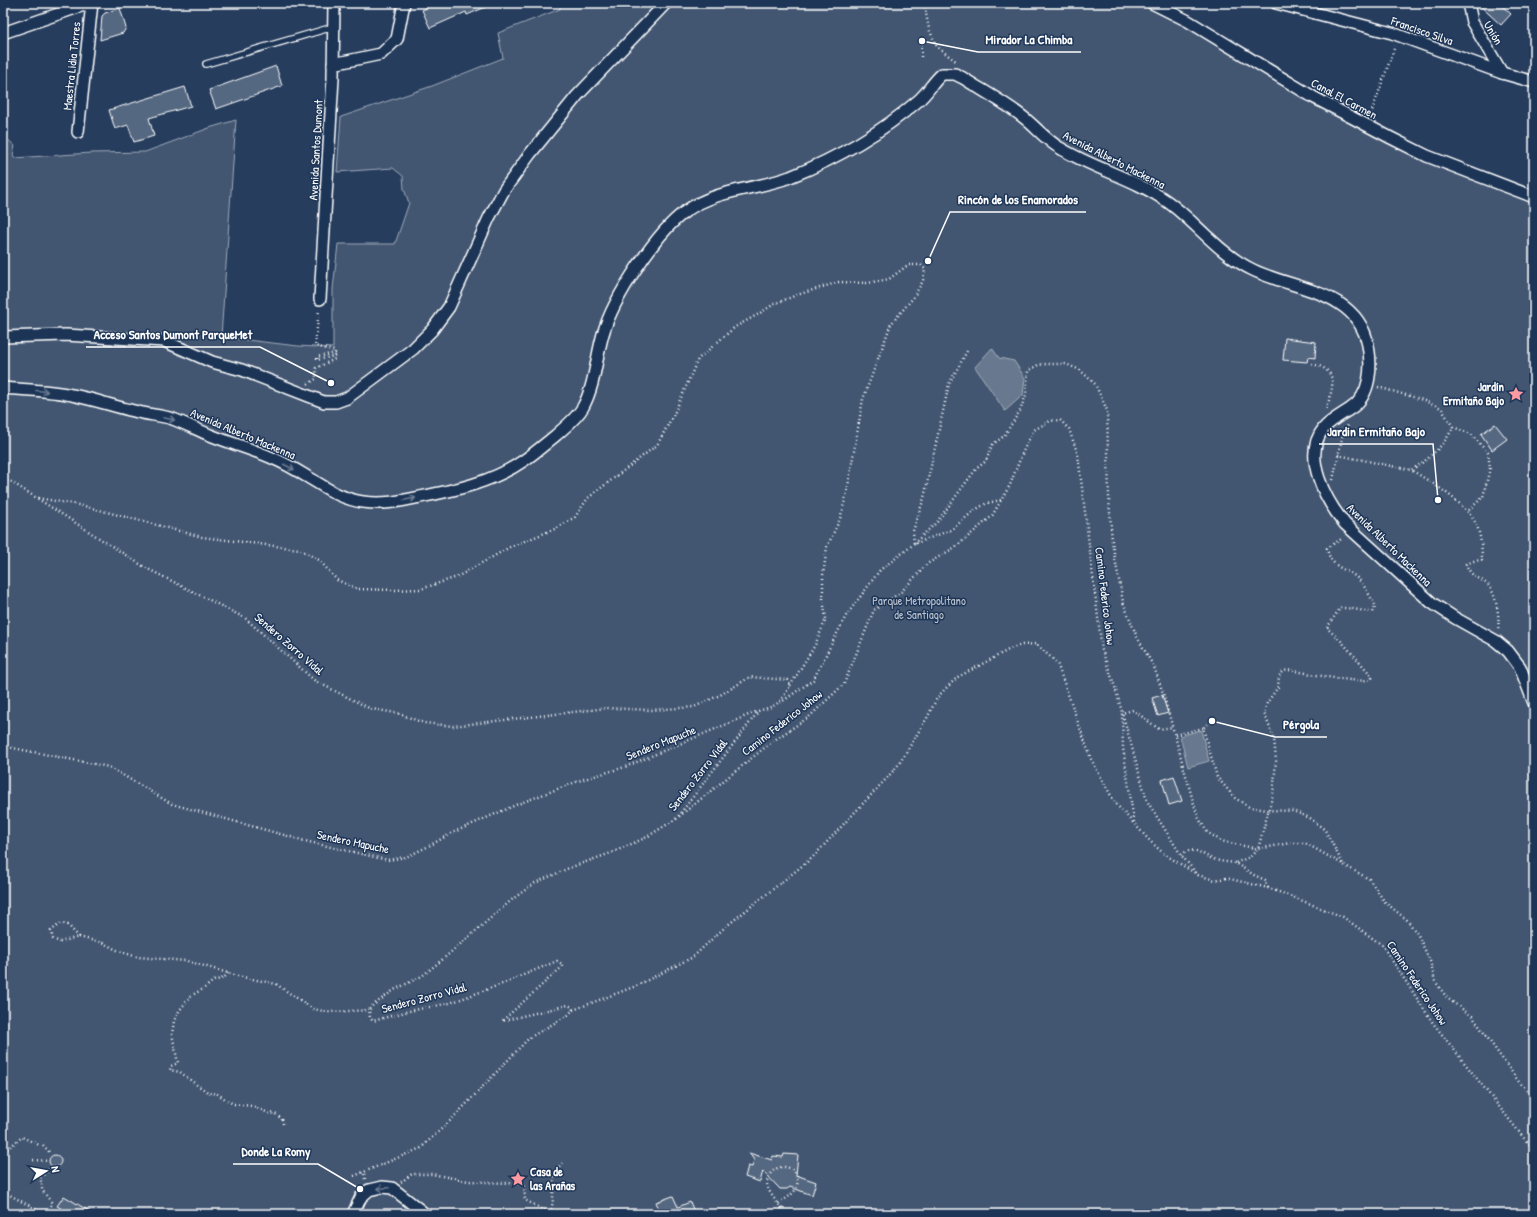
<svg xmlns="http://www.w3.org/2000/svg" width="1537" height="1217" viewBox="0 0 1537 1217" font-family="'Patrick Hand',sans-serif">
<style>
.green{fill:#425672;stroke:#a0aab8}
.water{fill:#67788e;stroke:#a4aebb}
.building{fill:#556781;stroke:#fff}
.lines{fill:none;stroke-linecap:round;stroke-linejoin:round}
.lane-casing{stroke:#fff;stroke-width:8}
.street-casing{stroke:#fff;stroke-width:14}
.path{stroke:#fff;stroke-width:2.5;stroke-dasharray:1 3;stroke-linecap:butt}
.lane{stroke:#1d3557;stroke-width:5.5}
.street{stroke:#1d3557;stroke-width:11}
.oneway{stroke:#6c7c92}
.labels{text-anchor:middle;stroke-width:3;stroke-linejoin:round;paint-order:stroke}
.street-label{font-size:12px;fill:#fff;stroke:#1d3557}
.poi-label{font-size:12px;font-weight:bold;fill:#fff;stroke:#1d3557;text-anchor:end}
.park-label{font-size:12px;fill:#bdc4ce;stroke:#1d3557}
.leader{fill:none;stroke:#fff;stroke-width:1.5}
.callout-dot{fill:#fff;stroke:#1d3557;stroke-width:1.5}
.callout-label{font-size:13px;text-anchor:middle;font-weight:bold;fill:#fff;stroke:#1d3557;stroke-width:3;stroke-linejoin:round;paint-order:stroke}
</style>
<rect width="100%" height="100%" fill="#263d5e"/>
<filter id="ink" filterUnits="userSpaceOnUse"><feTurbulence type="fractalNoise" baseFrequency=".025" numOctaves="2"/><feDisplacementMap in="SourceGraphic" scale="8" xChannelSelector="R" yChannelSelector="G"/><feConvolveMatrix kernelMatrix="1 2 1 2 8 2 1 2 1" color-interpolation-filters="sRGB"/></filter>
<g filter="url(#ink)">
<!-- green -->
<path class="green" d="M 560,3 L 1165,3 L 1249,50 L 1298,82 L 1349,107 L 1409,143 L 1482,174 L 1534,191 L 1534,1214 L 3,1214 L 3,137 L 6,138 L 15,146 L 13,155 L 14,158 L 91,153 L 145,152 L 188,136 L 209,128 L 236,120 L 221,337 L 298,346 L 333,348 L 333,289 L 338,244 L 395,244 L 409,203 L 404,189 L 403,176 L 393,168 L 337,172 L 341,117 L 432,86 L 503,58 L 498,33 L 560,9 Z"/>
<!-- water -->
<g class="water">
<path d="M 992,348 L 999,358 L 1014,361 L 1025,378 L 1023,395 L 1005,411 L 975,367 Z"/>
<path d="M 1201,730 L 1209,761 L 1188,767 L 1180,736 Z"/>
</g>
<!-- building -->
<g class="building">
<path d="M 437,3 L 495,3 L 467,15 L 466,12 L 430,28 L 422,10 Z"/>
<path d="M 1477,3 L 1499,3 L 1511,14 L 1501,25 Z"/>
<path d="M 120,8 L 126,28 L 123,33 L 100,40 L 102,16 L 105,13 Z"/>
<path d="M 276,66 L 282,86 L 216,109 L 209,90 Z"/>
<path d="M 185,87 L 191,106 L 149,118 L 154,136 L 134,142 L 128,125 L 115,129 L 109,110 Z"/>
<path d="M 1285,338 L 1316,342 L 1315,358 L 1308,357 L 1307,362 L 1283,360 Z"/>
<path d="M 1495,424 L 1507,439 L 1492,450 L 1481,434 Z"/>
<path d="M 1162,695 L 1168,713 L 1158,716 L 1152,698 Z"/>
<path d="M 1174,776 L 1182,801 L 1169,805 L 1162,780 Z"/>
<path d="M 749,1153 L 772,1160 L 773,1156 L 783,1157 L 784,1154 L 798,1155 L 796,1175 L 816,1182 L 812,1195 L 790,1187 L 787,1189 L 780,1189 L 763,1171 L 760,1182 L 745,1177 L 748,1166 L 752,1167 L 754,1160 Z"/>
<circle cx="55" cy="1161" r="6"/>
<path d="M 64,1196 L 94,1214 L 71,1214 L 57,1206 Z"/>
<path d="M 673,1196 L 678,1207 L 690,1202 L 695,1214 L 661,1214 L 656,1202 Z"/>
</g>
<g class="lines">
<defs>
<path id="lane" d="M 206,64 L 333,27"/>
<g id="street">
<path d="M 1152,3 L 1188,21 L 1313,97 L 1391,138 L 1427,156 L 1534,197"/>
<path d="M 1276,3 L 1392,33 L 1502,73 L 1534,82"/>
<path d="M 1468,3 L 1472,22 L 1502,73"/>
<path d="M 3,33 L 90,3"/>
<path d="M 333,64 L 381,54 L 397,39 L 404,3"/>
<path d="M 78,132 L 92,3"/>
<path d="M 320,299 L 333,78 L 334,3"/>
<path d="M 3,337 L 66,335 L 164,341 L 212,362 L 242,370 L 324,402 L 336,402 L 347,398 L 413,349 L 432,330 L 449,307 L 489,218 L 504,190 L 530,154 L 577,96 L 666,3"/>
<path d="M 3,388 C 26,390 50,390 72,395 C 93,399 113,406 134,411 C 147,415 161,415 173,419 C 186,424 198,430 210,435 C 230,443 251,449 270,457 C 282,462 295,469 306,476 C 325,487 340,499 363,502 C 383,505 401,501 420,497 C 456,490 493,482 523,461 C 535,453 545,444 555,436 C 565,427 577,418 583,407 C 595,385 596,358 603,334 C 613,299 656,232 686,211 C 717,189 755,190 790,177 C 835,159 882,132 919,100 C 928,92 933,82 942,74 L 955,74 L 963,78 C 983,91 1004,102 1023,117 C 1036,127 1046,140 1060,148 C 1094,169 1134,178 1168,202 C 1197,223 1219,254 1253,270 C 1294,290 1357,290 1368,345 C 1372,367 1371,396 1350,409 C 1341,415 1331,420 1324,428 C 1301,456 1326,501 1345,524 L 1432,603 L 1455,618 L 1496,641 L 1508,651 L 1520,667 L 1534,703"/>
<path d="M 353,1214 L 361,1197 L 369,1190 L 382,1187 L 392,1188 L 425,1214"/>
</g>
</defs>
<!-- lane casing -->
<use href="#lane" class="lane-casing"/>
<!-- street casing -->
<use href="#street" class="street-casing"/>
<!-- path -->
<g class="path">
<path d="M 924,3 L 929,29 L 937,47 L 957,62"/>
<path d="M 921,57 L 922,41"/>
<path d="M 1371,114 L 1395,46"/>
<path d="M 967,351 L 949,384 L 924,498 L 913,531 L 914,544 L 951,530 L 975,510 L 987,503 L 1001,500"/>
<path d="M 1312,364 C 1341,370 1332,389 1326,411"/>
<path d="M 308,384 L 316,379 L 316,368 L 335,359 L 335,356 L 317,360 L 317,357 L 335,353 L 335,351 L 315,346 L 319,310"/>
<path d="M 1378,387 L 1420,399 L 1441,408 L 1453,427 C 1445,445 1428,460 1411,470 C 1431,482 1468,504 1477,526 C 1481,537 1482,549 1482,560 L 1474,561 L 1466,564 C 1472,579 1477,575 1488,585 C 1496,593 1500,618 1498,629"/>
<path d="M 1453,427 L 1471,434 L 1488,453 L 1490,468 L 1483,497 L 1467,512"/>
<path d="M 1338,455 L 1411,470"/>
<path d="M 3,480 L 10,481 L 146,568 L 245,618 L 315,681 L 371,709 L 397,713 L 424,723 L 453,726 L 607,708 L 651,710 L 694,707 L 722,694 L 750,677 L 788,680 L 790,686 C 779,704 779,705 758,711 L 625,767 L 581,780 L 518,804 L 452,833 L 427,847 L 406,857 L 388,860 L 309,842 L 172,804 L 109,767 L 3,746"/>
<path d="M 1333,480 L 1343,433 L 1349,424"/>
<path d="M 38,498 L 84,506 L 202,537 L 299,549 L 319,560 L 337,580 L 358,589 L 393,590 L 421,589 L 457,577 L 510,547 L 557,528 L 575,517 L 588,498 L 657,445 L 674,414 L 698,359 L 735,327 L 757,315 L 774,304 L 797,295 L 839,282 L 868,283 L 889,279 L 908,265 L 921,265 L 925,269 L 923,281 L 913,298 L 891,324 L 863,399 L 847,492 L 840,519 L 827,547 L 823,575 L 823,599 L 826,619 L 815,645 L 790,686"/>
<path d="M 780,703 L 813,680 L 846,616 L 880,570 L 909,548 L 937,522 L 976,469 L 986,461 L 992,445 L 1004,436 L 1020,411 L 1026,395 L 1028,371 L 1038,365 L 1046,364 L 1066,364 L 1080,370 L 1095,384 L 1107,410 L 1109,498 L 1112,542 L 1123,602 L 1137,637 L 1154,667 L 1163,693 L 1193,801 L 1198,817 L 1207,832 L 1221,841 L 1258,849 L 1290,843 L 1305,843 L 1369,879 L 1385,902 L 1407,920 L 1418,935 L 1430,961 L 1435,981 L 1447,998 L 1472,1016 L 1519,1082 L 1534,1097"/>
<path d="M 1211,722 L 1203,728 L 1217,777 L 1235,798 L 1249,807 L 1267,810 L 1293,811 L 1310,818 L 1325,830 L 1343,864"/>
<path d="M 1175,735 L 1203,728"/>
<path d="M 676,819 L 773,741 L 809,717 L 844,684 L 874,610 L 901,592 L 927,564 L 957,546 L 992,516 L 1010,485 L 1024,449 L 1034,430 L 1050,421 L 1060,420 L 1069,429 L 1078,455 L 1102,650 L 1115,687 L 1147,801 L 1181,855 L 1198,875 L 1215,880 L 1226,878 L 1268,888 L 1298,899 L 1343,917 L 1382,945 L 1433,1023 L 1527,1142 L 1534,1148"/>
<path d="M 1134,822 L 1123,748 L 1122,713 L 1133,710 L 1159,729 L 1173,727"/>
<path d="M 1181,855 C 1195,844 1202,856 1216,860 C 1222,862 1229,862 1235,863"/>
<path d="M 1268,888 L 1265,880 L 1254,875 L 1235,863 L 1250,857 L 1258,849 L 1273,794 L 1276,761 L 1274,738 L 1264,713 L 1267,703 L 1278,687 L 1279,676 L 1284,671 L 1289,670 C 1303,672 1364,686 1372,678 L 1371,675 L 1341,641 L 1327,628 L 1340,608 C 1350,607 1367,613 1374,611 L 1375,605 C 1371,598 1366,588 1360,581 C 1348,567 1331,571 1327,548 L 1343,538"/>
<path d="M 79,937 L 68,925 L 61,923 L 51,931 L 53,939 L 60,942 L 79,937 L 103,943 L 119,951 L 137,957 L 187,961 L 238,976 L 276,984 L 313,1009 L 329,1012 L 369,1010"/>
<path d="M 228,973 L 224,978 L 213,981 L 206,987 L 191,996 L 179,1011 L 174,1021 L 172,1034 L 178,1063 L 171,1066 L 170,1070 L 180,1072 L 197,1085 L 211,1094 L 216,1093 L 233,1104 L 252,1106 L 271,1114 L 274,1113 L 282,1119 L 283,1124"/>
<path d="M 573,1010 L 636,986 L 693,957 L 724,928 L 812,858 L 886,779 L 899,764 L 927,718 L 937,698 L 945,689 L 958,677 L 1012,648 L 1022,645 L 1036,644 L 1057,663 L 1091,759 L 1115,803 L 1150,841 L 1164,854 L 1195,873"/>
<path d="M 1527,1141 L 1534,1144"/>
<path d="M 43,1145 L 51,1154"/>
<path d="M 3,1149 L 7,1149 L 22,1137 L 39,1145"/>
<path d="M 33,1160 L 48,1161"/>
<path d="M 354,1176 L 364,1172"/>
<path d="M 365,1179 L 364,1172 L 421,1148 L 452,1119 L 529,1038 L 568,1015 L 573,1010 L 572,1007 L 568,1005 L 502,1021 L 562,967 L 562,964 L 557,961 L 502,984 L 450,1003 L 409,1011 L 373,1021 L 370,1018 L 369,1010 L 372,1006 L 394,990 L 422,976 L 443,959 L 514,898 L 535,883 L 569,868 L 611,853 L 645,838 L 676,819 L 758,712"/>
<path d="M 401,1182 L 412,1174 L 432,1174 L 468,1181 L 524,1184 L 525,1200 L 550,1213"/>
<path d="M 3,1193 L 8,1194 L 43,1213 C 48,1211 50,1209 52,1203 L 42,1190 L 42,1184 L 40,1178 L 50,1169"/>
<path d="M 778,1203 C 793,1195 803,1188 794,1170 C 791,1169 788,1167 785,1167 C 774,1166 764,1177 768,1188 C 771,1196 781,1207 786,1214"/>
<path d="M 3,1209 L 13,1214"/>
<path d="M 550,1213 C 557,1196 548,1178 562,1163"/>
<path d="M 261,1214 L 261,1211"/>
</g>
<!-- lane -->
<use href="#lane" class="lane"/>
<!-- street -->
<use href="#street" class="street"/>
</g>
<!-- one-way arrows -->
<defs><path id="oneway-shaft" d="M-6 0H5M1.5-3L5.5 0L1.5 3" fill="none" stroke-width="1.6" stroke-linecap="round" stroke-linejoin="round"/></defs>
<g class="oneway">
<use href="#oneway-shaft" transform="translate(42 391) rotate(5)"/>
<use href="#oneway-shaft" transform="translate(169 419) rotate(12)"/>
<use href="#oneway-shaft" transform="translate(289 467) rotate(27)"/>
<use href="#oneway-shaft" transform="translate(410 499) rotate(-12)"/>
<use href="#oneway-shaft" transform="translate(383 1188) rotate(177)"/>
</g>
</g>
<!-- icons -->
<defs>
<symbol id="sight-bare" viewBox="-9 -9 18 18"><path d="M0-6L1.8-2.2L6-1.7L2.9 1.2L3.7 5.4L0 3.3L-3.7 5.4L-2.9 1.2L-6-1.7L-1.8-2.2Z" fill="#ff9aa2" stroke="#1d3557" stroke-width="2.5" paint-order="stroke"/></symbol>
</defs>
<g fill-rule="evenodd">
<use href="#sight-bare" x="1505" y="383" width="22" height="22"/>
<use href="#sight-bare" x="507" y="1168" width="22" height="22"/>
</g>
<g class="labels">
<!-- street labels -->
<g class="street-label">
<text transform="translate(1422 31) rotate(19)" y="4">Francisco Silva</text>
<text transform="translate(1493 33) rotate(59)" y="4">Unión</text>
<text transform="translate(72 66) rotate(-84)" y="4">Maestra Lidia Torres</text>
<text transform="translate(1344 99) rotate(28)" y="4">Canal El Carmen</text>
<text transform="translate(316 150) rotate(-87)" y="4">Avenida Santos Dumont</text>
<text transform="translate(1114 160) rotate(27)" y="4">Avenida Alberto Mackenna</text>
<text transform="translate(243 434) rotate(23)" y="4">Avenida Alberto Mackenna</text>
<text transform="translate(1389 545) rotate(44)" y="4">Avenida Alberto Mackenna</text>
<text transform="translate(1105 596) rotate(83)" y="4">Camino Federico Johow</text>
<text transform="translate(289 644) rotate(41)" y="4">Sendero Zorro Vidal</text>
<text transform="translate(782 723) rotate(-38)" y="4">Camino Federico Johow</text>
<text transform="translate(661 743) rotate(-22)" y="4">Sendero Mapuche</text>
<text transform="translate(698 775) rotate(-52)" y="4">Sendero Zorro Vidal</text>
<text transform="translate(353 842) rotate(12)" y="4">Sendero Mapuche</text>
<text transform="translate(1417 983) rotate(56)" y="4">Camino Federico Johow</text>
<text transform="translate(424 998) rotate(-15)" y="4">Sendero Zorro Vidal</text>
</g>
<!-- poi labels -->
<g class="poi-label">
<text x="1504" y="391">Jardín<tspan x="1504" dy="14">Ermitaño Bajo</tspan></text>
<text x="530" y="1176" text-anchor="start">Casa de<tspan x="530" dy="14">las Arañas</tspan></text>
</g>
<!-- park labels -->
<g class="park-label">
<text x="919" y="605">Parque Metropolitano<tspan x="919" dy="14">de Santiago</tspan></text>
</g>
</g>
<!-- callouts -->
<path class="leader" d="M922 41L978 52H1081M928 261L950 212H1086M331 383L260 347H86M1438 500L1433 444H1319M1212 721L1275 737H1327M360 1189L318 1164H233"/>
<g class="callout-dot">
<circle cx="922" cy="41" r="4"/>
<circle cx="928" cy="261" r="4"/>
<circle cx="331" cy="383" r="4"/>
<circle cx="1438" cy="500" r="4"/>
<circle cx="1212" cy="721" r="4"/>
<circle cx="360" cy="1189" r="4"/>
</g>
<g class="callout-label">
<text x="1029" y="44">Mirador La Chimba</text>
<text x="1018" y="204">Rincón de los Enamorados</text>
<text x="173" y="339">Acceso Santos Dumont ParqueMet</text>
<text x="1376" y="436">Jardin Ermitaño Bajo</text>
<text x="1301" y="729">Pérgola</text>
<text x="276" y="1156">Donde La Romy</text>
</g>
<!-- margin -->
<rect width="1537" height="1217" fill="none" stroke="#1d3557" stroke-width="16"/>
<rect x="8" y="8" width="1521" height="1201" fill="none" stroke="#fff" stroke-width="1.5" filter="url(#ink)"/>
<!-- north arrow -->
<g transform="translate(46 1171) rotate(79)" stroke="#1d3557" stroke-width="3" paint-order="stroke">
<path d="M0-3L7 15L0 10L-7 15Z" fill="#ffffff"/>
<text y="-6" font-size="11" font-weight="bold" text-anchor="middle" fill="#ffffff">N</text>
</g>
</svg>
